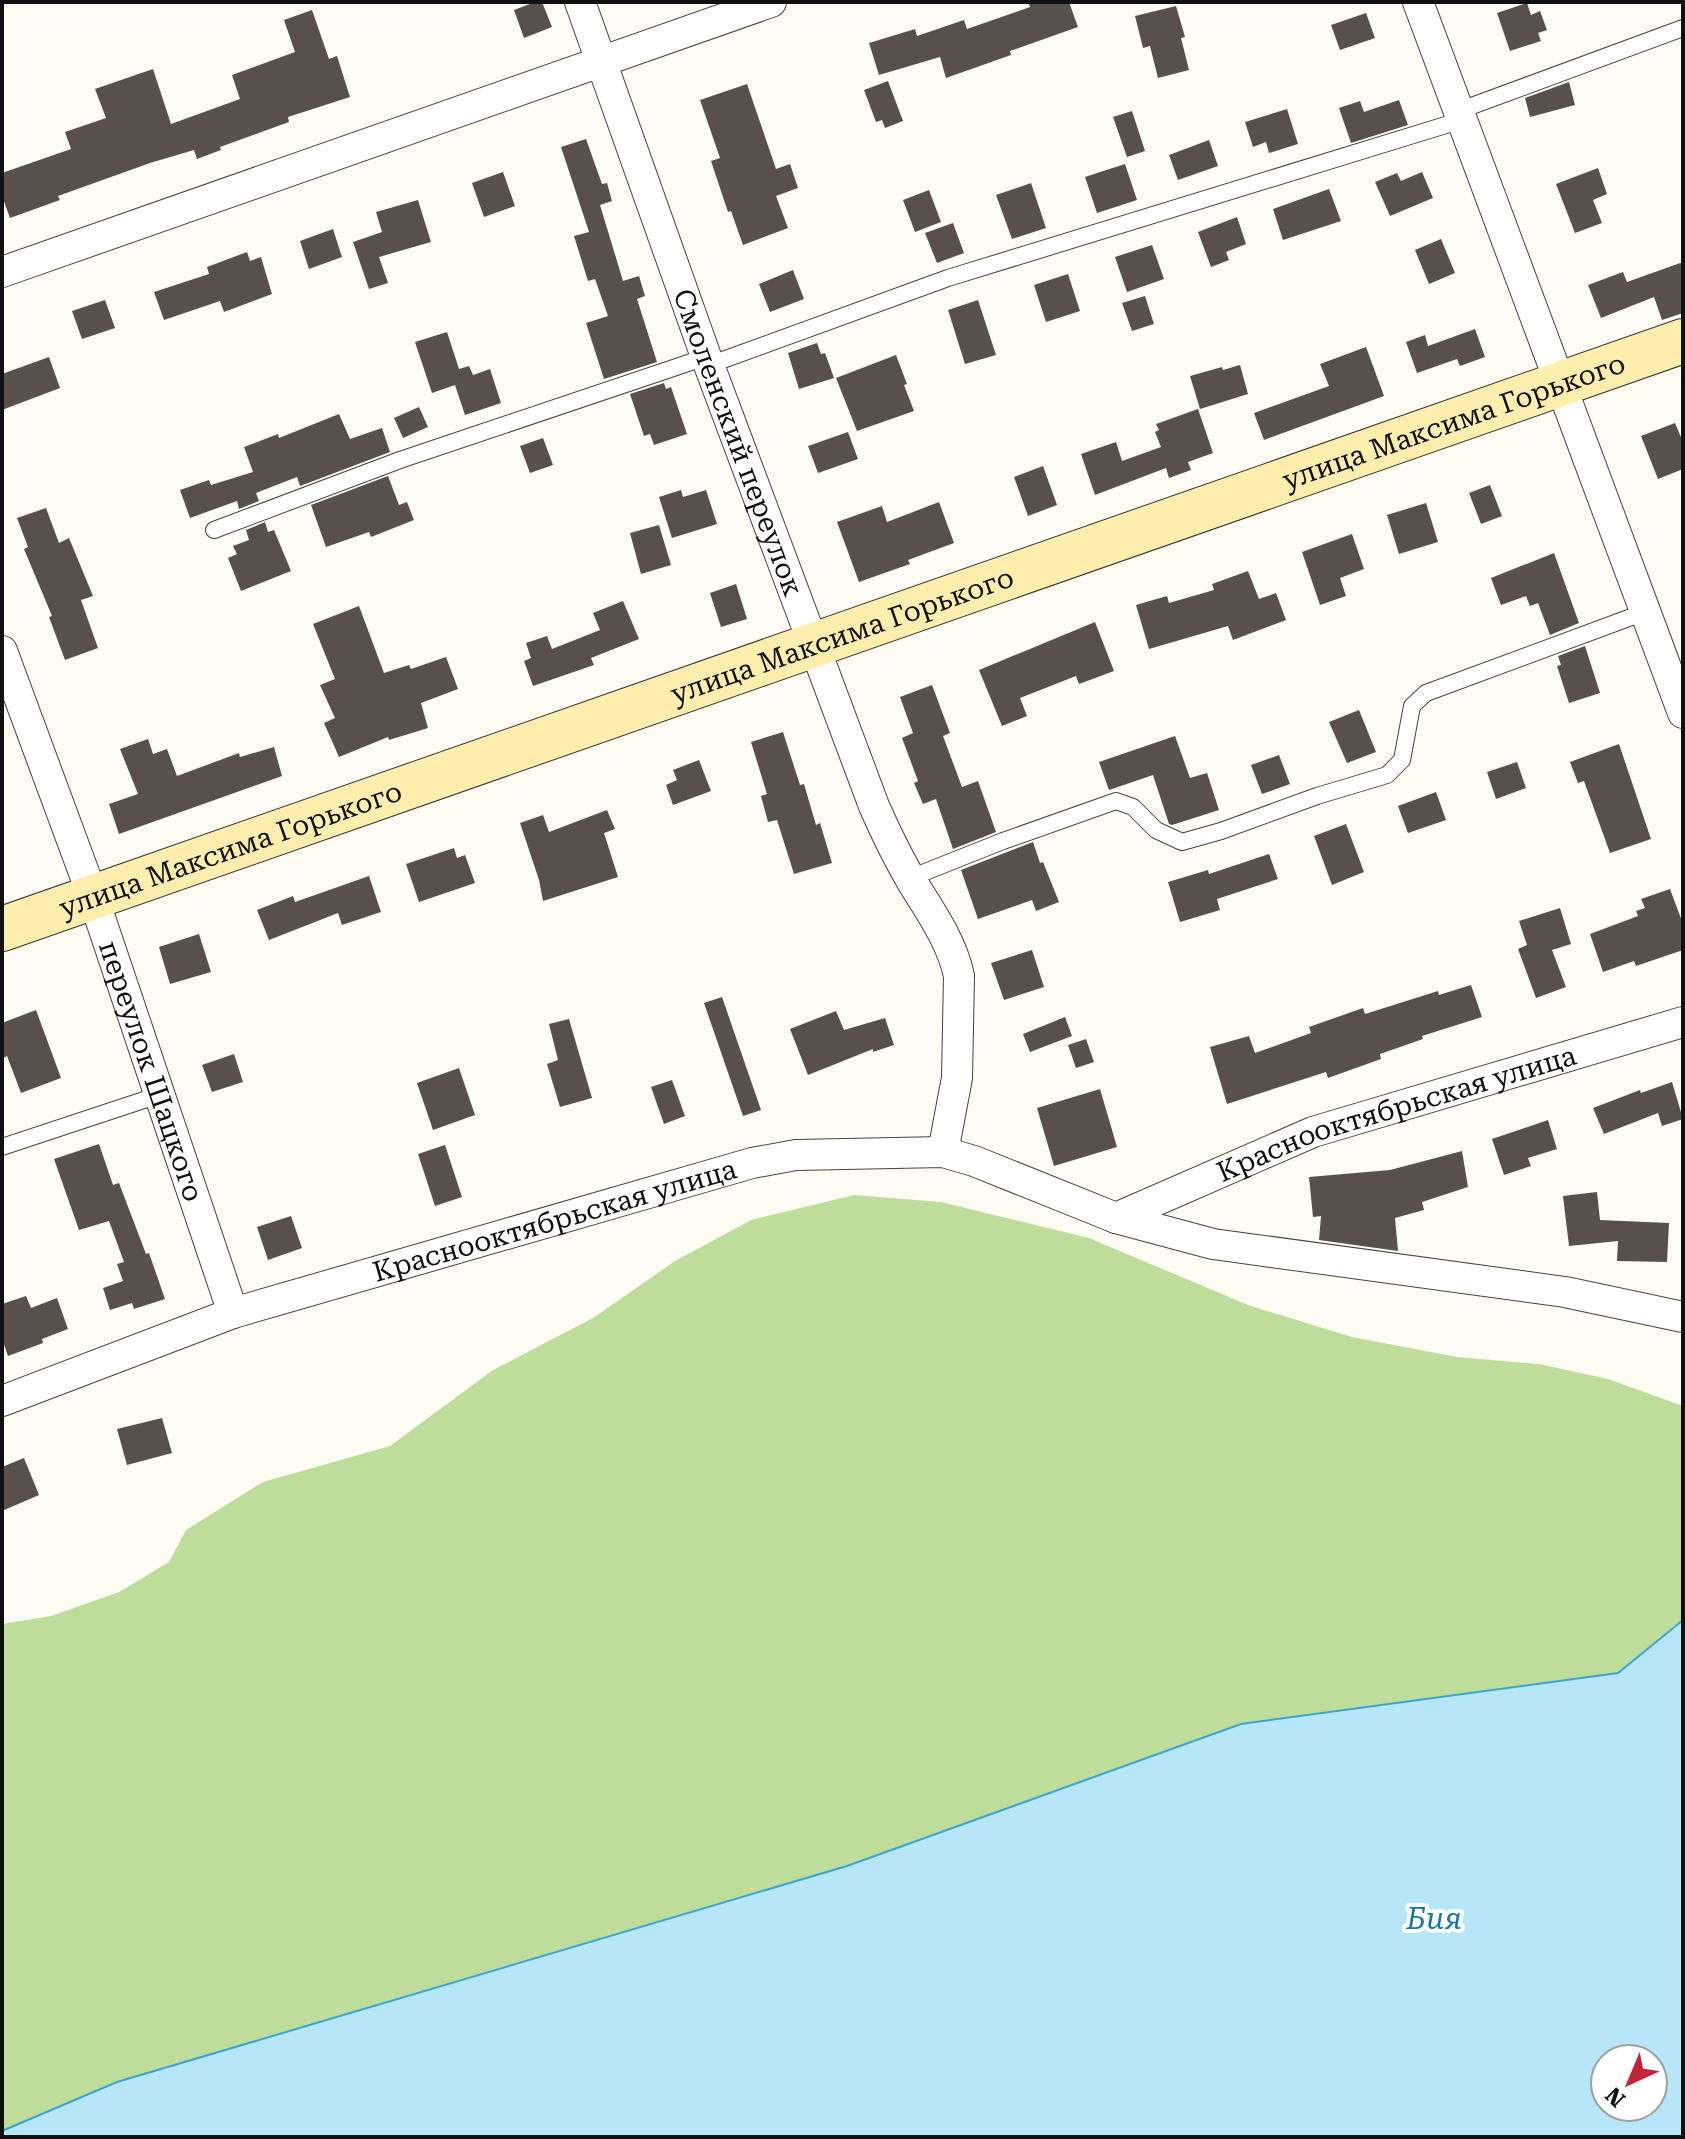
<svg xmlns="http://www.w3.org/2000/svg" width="1685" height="2139" viewBox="0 0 1685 2139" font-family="'Roboto Serif',serif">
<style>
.forest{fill:#bfdd9a}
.water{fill:#b6e6f8;stroke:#3ba5d1;stroke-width:2;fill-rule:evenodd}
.building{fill:#59504c}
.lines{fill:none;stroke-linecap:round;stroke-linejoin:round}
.lane-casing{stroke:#434343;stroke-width:18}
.street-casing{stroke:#434343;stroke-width:32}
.secondary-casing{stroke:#323232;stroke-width:46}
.lane{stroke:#fff;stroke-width:16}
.street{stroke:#fff;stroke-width:30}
.secondary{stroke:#ffeeae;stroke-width:44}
.labels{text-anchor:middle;stroke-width:8;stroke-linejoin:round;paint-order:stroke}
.street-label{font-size:28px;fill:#101010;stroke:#fff}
.water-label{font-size:30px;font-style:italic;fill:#1576a7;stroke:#fff}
</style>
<rect width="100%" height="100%" fill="#fffcf3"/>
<!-- forest -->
<path class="forest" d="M 854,1195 L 941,1202 L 1089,1238 L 1248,1305 L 1352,1337 L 1457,1357 L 1539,1364 L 1608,1379 L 1683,1406 L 1683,1620 L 1618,1673 L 1241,1724 L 847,1866 L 117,2082 L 2,2131 L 2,1624 L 51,1616 L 119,1592 L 169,1562 L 186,1530 L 263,1482 L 390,1446 L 493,1370 L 593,1318 L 675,1261 L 751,1220 Z"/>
<!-- water -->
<path class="water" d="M 1683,1620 L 1683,2137 L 2,2137 L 2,2131 L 117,2082 L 847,1866 L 1241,1724 L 1618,1673 ZM 1605,2059 L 1653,2059 L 1653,2107 L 1605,2107 Z"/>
<!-- building -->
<g class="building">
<path d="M 535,2 L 542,2 L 552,27 L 524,38 L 514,10 Z"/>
<path d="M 1028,2 L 1069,2 L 1078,27 L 1010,51 L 1011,55 L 946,78 L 940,57 L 879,75 L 869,43 L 915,29 L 917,36 L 964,20 L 967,29 L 1030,7 Z"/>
<path d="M 1527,3 L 1531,15 L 1540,11 L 1547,30 L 1538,33 L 1541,41 L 1510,51 L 1497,13 Z"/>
<path d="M 1176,6 L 1185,37 L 1181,38 L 1189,70 L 1158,78 L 1150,46 L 1143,48 L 1135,16 Z"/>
<path d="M 312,10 L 329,59 L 337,56 L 350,97 L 288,117 L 289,122 L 220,147 L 221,150 L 197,159 L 194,150 L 150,163 L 58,196 L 60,200 L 10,218 L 2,196 L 2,173 L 71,149 L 65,132 L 106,118 L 95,89 L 153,69 L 171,124 L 240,99 L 232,75 L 295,52 L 284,20 Z"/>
<path d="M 1366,13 L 1375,38 L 1340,50 L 1331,25 Z"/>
<path d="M 888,81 L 903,121 L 885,128 L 882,120 L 876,122 L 864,90 Z"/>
<path d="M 1569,82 L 1575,105 L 1530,117 L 1525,98 Z"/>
<path d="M 747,84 L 776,169 L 790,164 L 798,188 L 776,196 L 788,228 L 743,245 L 731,211 L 728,212 L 711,161 L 720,158 L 700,100 Z"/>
<path d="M 1399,100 L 1408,125 L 1351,143 L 1339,108 L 1360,101 L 1364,112 Z"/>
<path d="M 1287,109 L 1298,144 L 1269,153 L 1266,142 L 1253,147 L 1245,122 Z"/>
<path d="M 1132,111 L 1145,151 L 1127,157 L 1113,117 Z"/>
<path d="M 586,139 L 602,184 L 607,183 L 612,201 L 600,205 L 623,281 L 639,276 L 645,296 L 637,299 L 657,362 L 604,379 L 586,323 L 608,316 L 595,279 L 588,281 L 574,236 L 589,232 L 561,147 Z"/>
<path d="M 1209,140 L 1218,166 L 1178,180 L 1169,155 Z"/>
<path d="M 1125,164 L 1137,200 L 1097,213 L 1085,177 Z"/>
<path d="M 1598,168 L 1607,194 L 1593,200 L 1602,223 L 1575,233 L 1556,184 Z"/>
<path d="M 503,172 L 515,206 L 484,217 L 472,183 Z"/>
<path d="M 1422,172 L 1433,198 L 1390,216 L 1375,182 L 1397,173 L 1401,181 Z"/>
<path d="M 1031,183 L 1046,228 L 1012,239 L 996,195 Z"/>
<path d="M 1329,189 L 1341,221 L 1283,240 L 1273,209 Z"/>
<path d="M 929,190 L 941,222 L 915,232 L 903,200 Z"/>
<path d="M 418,200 L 431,242 L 379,257 L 388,283 L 369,289 L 353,242 L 382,232 L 376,212 Z"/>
<path d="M 1237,217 L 1246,244 L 1226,252 L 1229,260 L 1211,267 L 1198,232 Z"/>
<path d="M 953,223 L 964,253 L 937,263 L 925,233 Z"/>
<path d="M 333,229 L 342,257 L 309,269 L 300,241 Z"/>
<path d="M 1441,239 L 1455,273 L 1429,284 L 1415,250 Z"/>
<path d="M 1152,245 L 1164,279 L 1127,292 L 1115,257 Z"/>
<path d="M 247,252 L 250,261 L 261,257 L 272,294 L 224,312 L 220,301 L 164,320 L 154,292 L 209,274 L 207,267 Z"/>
<path d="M 1683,262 L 1683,313 L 1662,320 L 1654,297 L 1601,318 L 1588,285 L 1623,272 L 1627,282 Z"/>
<path d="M 793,270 L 804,299 L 770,312 L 759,284 Z"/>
<path d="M 1068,274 L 1080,311 L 1046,322 L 1034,285 Z"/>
<path d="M 1145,296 L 1154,324 L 1132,331 L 1122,303 Z"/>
<path d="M 105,300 L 115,328 L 82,339 L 72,311 Z"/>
<path d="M 978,300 L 996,355 L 965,364 L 948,310 Z"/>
<path d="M 1475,329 L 1485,357 L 1460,366 L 1457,359 L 1417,373 L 1406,342 L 1425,335 L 1428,346 Z"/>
<path d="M 447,332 L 459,369 L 469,366 L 473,375 L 490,369 L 501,403 L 465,415 L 455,385 L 432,393 L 415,342 Z"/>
<path d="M 817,343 L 821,354 L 825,353 L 834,378 L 799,389 L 788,353 Z"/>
<path d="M 1366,347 L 1384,396 L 1264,440 L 1254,413 L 1329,386 L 1320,364 Z"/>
<path d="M 896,355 L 907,384 L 904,385 L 914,411 L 857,431 L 836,378 Z"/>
<path d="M 49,357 L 60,388 L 2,410 L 2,374 Z"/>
<path d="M 1240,365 L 1248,394 L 1200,409 L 1190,376 L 1222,367 L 1223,370 Z"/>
<path d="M 664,383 L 666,389 L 671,387 L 687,434 L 654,445 L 650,434 L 644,436 L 630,394 Z"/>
<path d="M 419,407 L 428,427 L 403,438 L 394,418 Z"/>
<path d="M 1198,409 L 1213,453 L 1188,462 L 1191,470 L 1169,478 L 1166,468 L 1095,495 L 1081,454 L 1116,442 L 1122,461 L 1161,447 L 1155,432 L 1159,430 L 1156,424 Z"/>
<path d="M 339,414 L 350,439 L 382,428 L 390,452 L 300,486 L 297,477 L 256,493 L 259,501 L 239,509 L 237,501 L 190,518 L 180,490 L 209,480 L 211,485 L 253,472 L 244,447 L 278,434 L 279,438 Z"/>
<path d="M 1675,423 L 1683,442 L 1683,469 L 1658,479 L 1641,436 Z"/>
<path d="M 848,432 L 858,459 L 818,473 L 808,446 Z"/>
<path d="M 543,438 L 553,465 L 530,473 L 520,446 Z"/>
<path d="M 1043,466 L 1057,505 L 1028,516 L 1014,477 Z"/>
<path d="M 388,476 L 399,505 L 407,502 L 414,520 L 371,537 L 369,532 L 326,547 L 311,505 Z"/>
<path d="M 1490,485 L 1502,516 L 1481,524 L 1469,493 Z"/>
<path d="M 681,490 L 683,497 L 706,490 L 717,524 L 672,538 L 659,497 Z"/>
<path d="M 939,502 L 954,543 L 908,560 L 910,564 L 859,582 L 837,522 L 882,506 L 887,522 Z"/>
<path d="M 1426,503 L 1438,542 L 1399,554 L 1387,515 Z"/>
<path d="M 46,508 L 59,543 L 69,538 L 93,596 L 81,600 L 98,648 L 65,660 L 49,617 L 52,616 L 24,549 L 28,547 L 17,518 Z"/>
<path d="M 265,522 L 268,532 L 274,530 L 291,571 L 241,591 L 228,558 L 237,554 L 233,546 L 249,540 L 246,530 Z"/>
<path d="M 659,525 L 671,565 L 641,574 L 630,533 Z"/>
<path d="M 1352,534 L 1364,569 L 1340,578 L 1346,596 L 1320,605 L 1302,552 Z"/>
<path d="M 1554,553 L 1579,623 L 1550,635 L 1538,603 L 1530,606 L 1526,596 L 1501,605 L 1491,578 Z"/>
<path d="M 1248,571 L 1259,599 L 1276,593 L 1286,620 L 1233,640 L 1228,626 L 1149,649 L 1136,605 L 1167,596 L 1169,603 L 1214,590 L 1212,584 Z"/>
<path d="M 736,584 L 747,619 L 721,627 L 710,593 Z"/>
<path d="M 623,601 L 639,639 L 591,658 L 594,665 L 533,686 L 524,661 L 531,658 L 526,643 L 547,636 L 552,649 L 600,630 L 593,613 Z"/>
<path d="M 359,606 L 384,673 L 409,665 L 411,669 L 446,657 L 458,689 L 421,703 L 428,728 L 389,740 L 388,737 L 339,757 L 324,723 L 335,718 L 320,685 L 335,679 L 313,624 Z"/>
<path d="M 1095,622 L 1114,671 L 1079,684 L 1076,676 L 1020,698 L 1027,716 L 1002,726 L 979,670 Z"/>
<path d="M 1585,646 L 1600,693 L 1569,703 L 1557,666 L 1561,665 L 1558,656 Z"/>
<path d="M 932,685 L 950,733 L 943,736 L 962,787 L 978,781 L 996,832 L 953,849 L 936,799 L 923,804 L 914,783 L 918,781 L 902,738 L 913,733 L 900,697 Z"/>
<path d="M 1359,710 L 1376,752 L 1347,763 L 1329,722 Z"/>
<path d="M 783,732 L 800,785 L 804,784 L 816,825 L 820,823 L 832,863 L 794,874 L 777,820 L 768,822 L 761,796 L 767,794 L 751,742 Z"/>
<path d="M 1175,736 L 1190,778 L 1207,773 L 1219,810 L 1172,825 L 1169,824 L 1153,775 L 1109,790 L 1099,762 Z"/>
<path d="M 148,739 L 153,754 L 167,749 L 177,776 L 239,753 L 240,757 L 274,747 L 282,776 L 119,834 L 109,804 L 138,794 L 120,749 Z"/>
<path d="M 1619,744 L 1651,839 L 1610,853 L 1584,781 L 1578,783 L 1570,762 Z"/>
<path d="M 1279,755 L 1290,784 L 1262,794 L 1251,765 Z"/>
<path d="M 699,760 L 711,791 L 673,805 L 666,785 L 677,780 L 673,770 Z"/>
<path d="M 1517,762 L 1526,788 L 1496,799 L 1487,772 Z"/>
<path d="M 1436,792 L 1446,820 L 1408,833 L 1398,806 Z"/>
<path d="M 607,810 L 615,829 L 604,833 L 618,877 L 543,901 L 539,880 L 520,823 L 543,815 L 549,832 Z"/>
<path d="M 1346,824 L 1364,872 L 1332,885 L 1314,836 Z"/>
<path d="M 1033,842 L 1040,863 L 1043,862 L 1059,902 L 1036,911 L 1032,900 L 978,919 L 961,870 Z"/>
<path d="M 454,848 L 457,858 L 465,855 L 475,883 L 419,902 L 406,864 Z"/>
<path d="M 1269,854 L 1278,879 L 1217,899 L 1220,910 L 1180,922 L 1168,882 L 1208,870 L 1209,874 Z"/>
<path d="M 369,876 L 381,912 L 342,925 L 338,913 L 269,940 L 257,910 L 293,896 L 295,902 Z"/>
<path d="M 1670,889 L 1683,924 L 1683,950 L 1636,966 L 1634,961 L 1603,972 L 1590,934 L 1638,916 L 1636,911 L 1645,908 L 1641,899 Z"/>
<path d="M 1560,908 L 1571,944 L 1552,950 L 1566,987 L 1536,998 L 1518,949 L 1527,945 L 1519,921 Z"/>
<path d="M 199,934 L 211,972 L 170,984 L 159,947 Z"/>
<path d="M 1032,950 L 1044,987 L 1004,1000 L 991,963 Z"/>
<path d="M 1471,985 L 1482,1017 L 1422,1036 L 1423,1039 L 1380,1054 L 1381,1059 L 1328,1078 L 1326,1072 L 1227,1104 L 1210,1047 L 1249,1036 L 1255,1053 L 1311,1033 L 1309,1027 L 1363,1008 L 1365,1014 L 1438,991 L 1439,995 Z"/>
<path d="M 722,997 L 761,1110 L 743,1116 L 704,1003 Z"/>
<path d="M 36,1010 L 61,1078 L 21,1093 L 7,1056 L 2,1059 L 2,1023 Z"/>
<path d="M 836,1011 L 844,1030 L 885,1018 L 894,1045 L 873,1052 L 873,1049 L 808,1075 L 790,1029 Z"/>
<path d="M 1065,1017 L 1072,1036 L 1030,1052 L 1023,1034 Z"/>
<path d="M 569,1019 L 592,1098 L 560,1107 L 547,1064 L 558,1060 L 549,1024 Z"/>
<path d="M 1086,1039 L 1094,1062 L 1076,1068 L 1068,1045 Z"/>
<path d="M 234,1054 L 243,1082 L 212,1092 L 202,1065 Z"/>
<path d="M 459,1068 L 475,1115 L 433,1130 L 417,1083 Z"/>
<path d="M 672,1080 L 685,1116 L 664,1124 L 651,1087 Z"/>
<path d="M 1672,1082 L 1683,1119 L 1662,1126 L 1658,1113 L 1604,1134 L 1593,1108 L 1640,1090 L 1641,1093 Z"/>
<path d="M 1100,1089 L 1117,1147 L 1054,1166 L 1037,1108 Z"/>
<path d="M 1548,1120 L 1557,1149 L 1528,1158 L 1531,1166 L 1504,1175 L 1492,1139 Z"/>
<path d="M 99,1144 L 113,1185 L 119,1183 L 146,1254 L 149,1253 L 165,1299 L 134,1309 L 132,1303 L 110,1310 L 103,1288 L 123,1281 L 117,1264 L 124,1262 L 109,1221 L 79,1230 L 54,1159 Z"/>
<path d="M 445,1145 L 462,1197 L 435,1206 L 418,1154 Z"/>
<path d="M 1462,1151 L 1468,1187 L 1422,1202 L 1424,1210 L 1395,1218 L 1398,1251 L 1319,1240 L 1321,1216 L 1313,1217 L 1309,1177 L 1390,1170 Z"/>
<path d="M 1597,1192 L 1600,1220 L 1669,1223 L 1667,1262 L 1617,1261 L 1618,1241 L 1569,1246 L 1563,1196 Z"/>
<path d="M 291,1216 L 302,1248 L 268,1260 L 257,1227 Z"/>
<path d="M 26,1296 L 31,1308 L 57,1298 L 68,1329 L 42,1339 L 43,1343 L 8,1356 L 2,1339 L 2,1304 Z"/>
<path d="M 162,1418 L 172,1453 L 127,1465 L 117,1429 Z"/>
<path d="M 24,1458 L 39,1495 L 2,1511 L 2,1467 Z"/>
</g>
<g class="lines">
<defs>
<g id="lane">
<path d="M 1458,111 L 1683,28"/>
<path d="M 709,365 L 948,278 L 1462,120"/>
<path d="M 214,530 L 400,460 L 706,357"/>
<path d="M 910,878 L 1003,841 L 1116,801 L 1133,807 L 1156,830 L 1182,842 L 1221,831 L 1317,796 L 1387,775 L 1402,760 L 1412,706 L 1426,693 L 1645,612"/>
<path d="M 2,1147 L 159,1095"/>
</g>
<g id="street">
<path id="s1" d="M 580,2 L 709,365 L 874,806 C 885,831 897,856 911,880 C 929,910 952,941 959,976 L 957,1078 L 943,1152"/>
<path d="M 1418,2 L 1683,713"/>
<path d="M 2,272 L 771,2"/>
<path id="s2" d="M 2,651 L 93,897 L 233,1313"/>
<path id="s3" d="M 1116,1218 L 1313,1132 L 1683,1022"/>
<path id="s4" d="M 2,1401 L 233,1313 L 752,1163 L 796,1155 L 943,1152 L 974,1161 L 1116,1218 L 1213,1244 L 1565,1292 L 1683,1317"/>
</g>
<g id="secondary">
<path id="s5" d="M 2,929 L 1683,341"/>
</g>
</defs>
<!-- lane casing -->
<use href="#lane" class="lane-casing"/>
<!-- street casing -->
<use href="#street" class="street-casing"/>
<!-- secondary casing -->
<use href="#secondary" class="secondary-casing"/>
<!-- lane -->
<use href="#lane" class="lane"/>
<!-- street -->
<use href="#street" class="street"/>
<!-- secondary -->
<use href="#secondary" class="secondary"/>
</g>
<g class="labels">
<!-- street labels -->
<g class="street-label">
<text dy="10" stroke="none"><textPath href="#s5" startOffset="1538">улица Максима Горького</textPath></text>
<text dy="10" stroke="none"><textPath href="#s1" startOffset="468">Смоленский переулок</textPath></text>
<text dy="10" stroke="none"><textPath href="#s5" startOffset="890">улица Максима Горького</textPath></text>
<text dy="10" stroke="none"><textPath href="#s5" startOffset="242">улица Максима Горького</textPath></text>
<text dy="10" stroke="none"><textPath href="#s2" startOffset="446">переулок Шацкого</textPath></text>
<text dy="10" stroke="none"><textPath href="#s3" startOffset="300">Краснооктябрьская улица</textPath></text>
<text dy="10" stroke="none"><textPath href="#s4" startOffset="582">Краснооктябрьская улица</textPath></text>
</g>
<!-- water labels -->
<g class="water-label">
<text x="1434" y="1929">Бия</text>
</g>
</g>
<!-- border -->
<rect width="1685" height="2139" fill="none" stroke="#101010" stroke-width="8"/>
<!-- north arrow -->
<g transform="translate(1629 2083) rotate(224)"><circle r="38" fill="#ffffff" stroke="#9f9f9f" stroke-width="2"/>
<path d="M0-6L14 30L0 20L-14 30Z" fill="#c5233b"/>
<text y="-12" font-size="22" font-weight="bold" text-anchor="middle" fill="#101010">N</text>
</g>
</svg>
